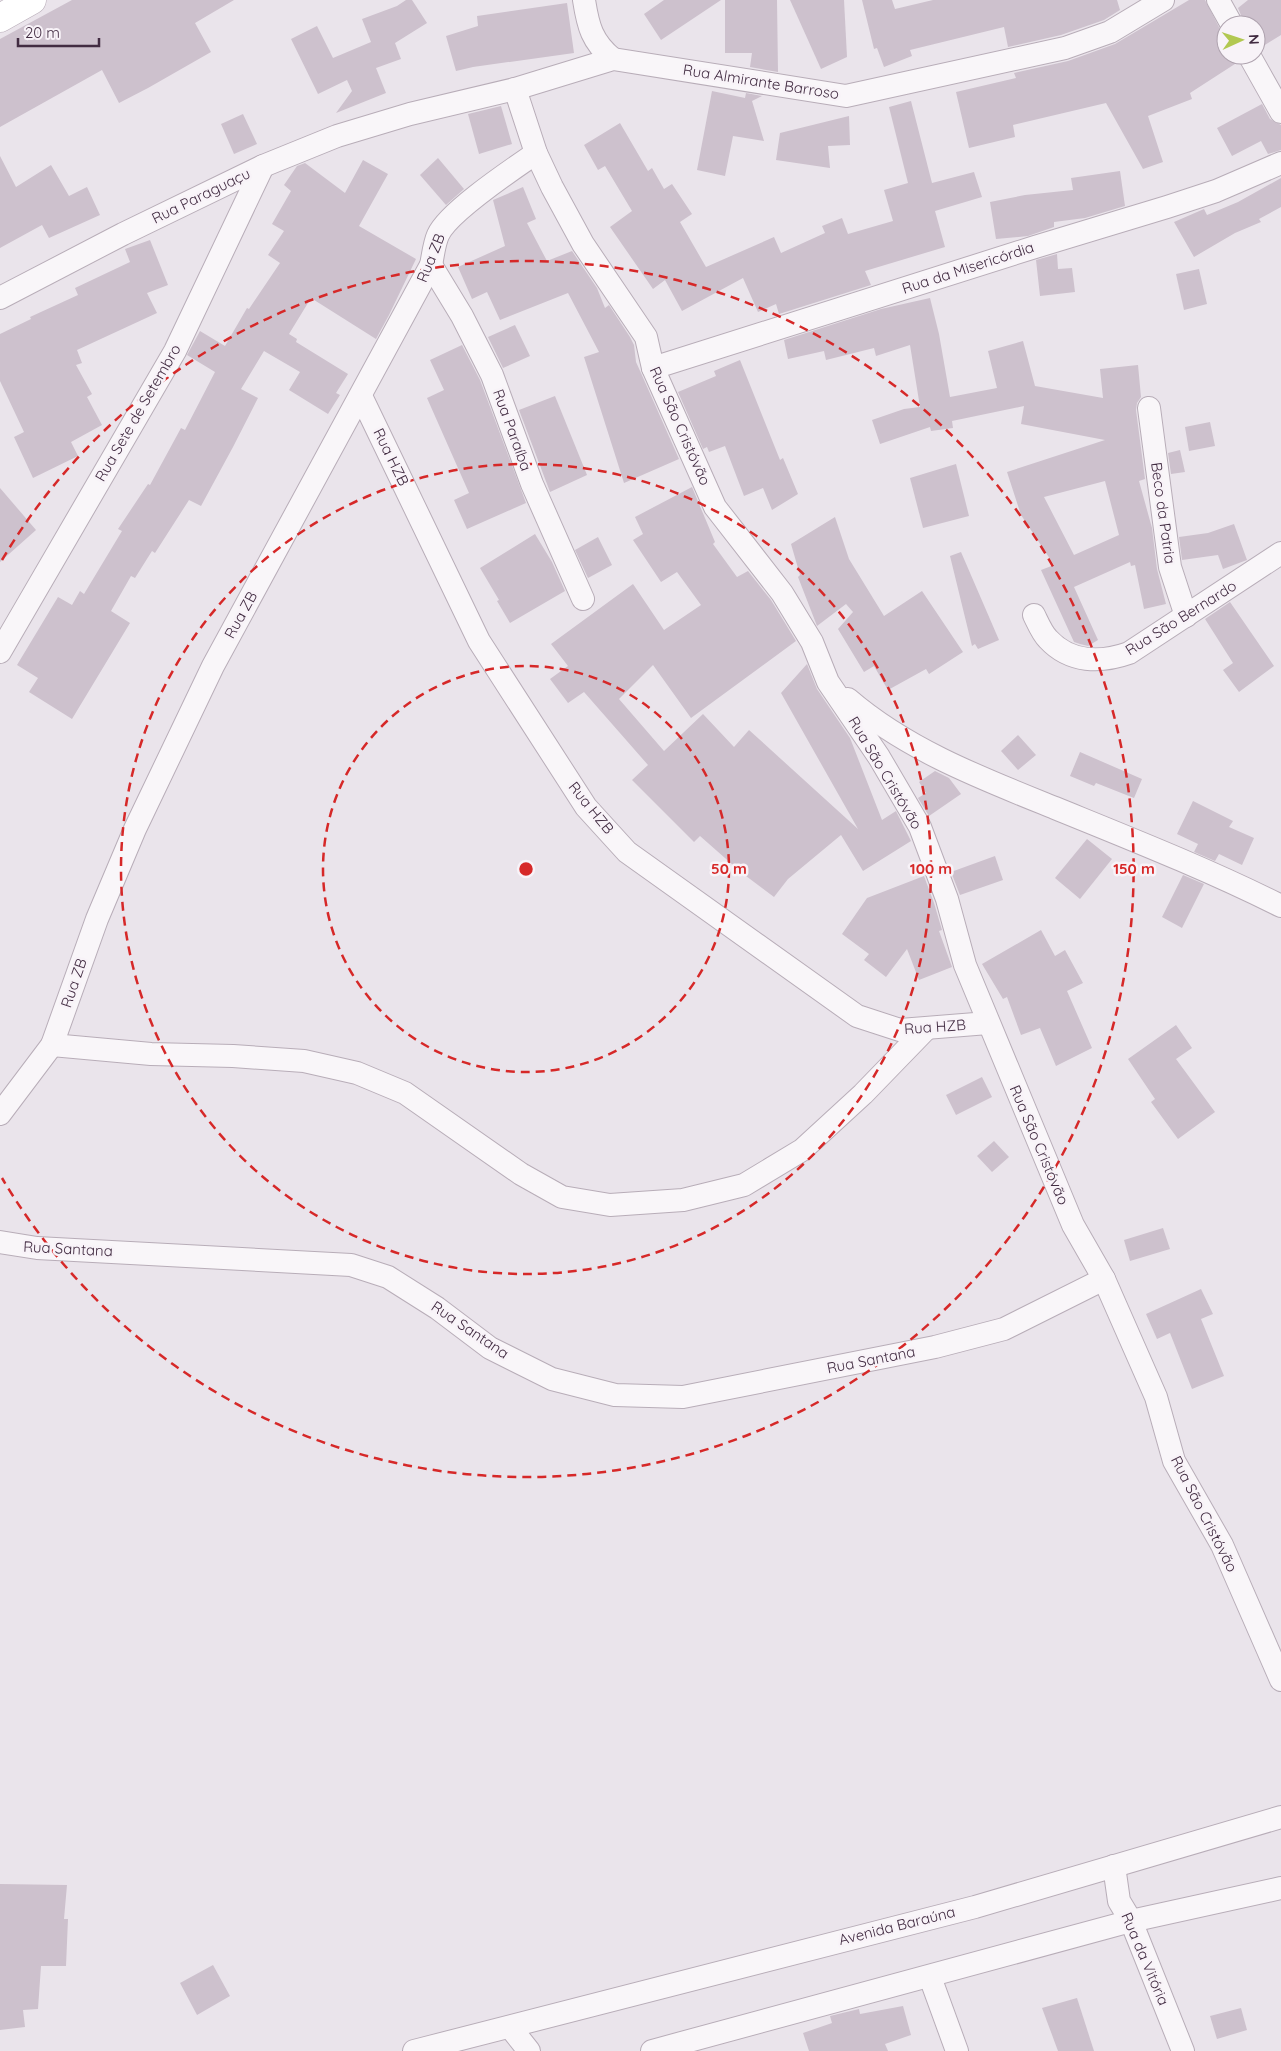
<svg xmlns="http://www.w3.org/2000/svg" width="1281" height="2051" viewBox="0 0 1281 2051" font-family="Quicksand,sans-serif">
<style>
.building{fill:#cdc1cd;fill-rule:evenodd}
.lines{fill:none;stroke-linecap:round;stroke-linejoin:round}
.minor-casing{stroke:#b8adb8;stroke-width:24}
.secondary-casing{stroke:#b8adb8;stroke-width:29}
.minor{stroke:#f9f6f9;stroke-width:22}
.secondary{stroke:#fff;stroke-width:28}
.ring{fill:none;stroke:#d62828;stroke-width:2.5;stroke-dasharray:9 6}
.labels{text-anchor:middle;stroke-width:5;stroke-linejoin:round;paint-order:stroke}
.street-label{font-size:15px;fill:#422c42;stroke:#f8f3f8}
.centre{fill:#d62828;stroke:#f8f3f8;stroke-width:2.5}
.ring-label{font-size:15px;text-anchor:middle;font-weight:bold;fill:#d62828;stroke:#f8f3f8;stroke-width:5;stroke-linejoin:round;paint-order:stroke}
</style>
<rect width="100%" height="100%" fill="#eae4eb"/>
<!-- building -->
<g class="building">
<path d="M 72,0 L 234,0 L 195,23 L 211,52 L 148,88 L 119,103 L 102,70 L 0,127 L 0,39 Z"/>
<path d="M 406,0 L 412,0 L 427,23 L 395,43 L 401,59 L 376,68 L 386,93 L 336,113 L 352,91 L 347,80 L 318,94 L 291,39 L 317,26 L 333,58 L 371,42 L 362,19 L 397,6 Z"/>
<path d="M 664,0 L 721,0 L 661,40 L 644,14 Z"/>
<path d="M 725,0 L 777,0 L 778,72 L 750,67 L 752,53 L 725,53 Z"/>
<path d="M 790,0 L 844,0 L 847,57 L 821,69 Z"/>
<path d="M 862,0 L 892,0 L 895,9 L 933,0 L 1117,0 L 1120,10 L 1104,20 L 1061,35 L 1008,47 L 1004,27 L 910,50 L 912,56 L 884,67 L 877,48 L 874,49 Z"/>
<path d="M 1189,0 L 1205,0 L 1221,31 L 1226,37 L 1226,55 L 1236,55 L 1238,62 L 1190,93 L 1192,99 L 1148,116 L 1163,162 L 1143,169 L 1106,103 L 1013,125 L 1015,137 L 969,148 L 956,92 L 1016,78 L 1014,73 L 1068,61 L 1115,44 Z"/>
<path d="M 1248,0 L 1281,0 L 1281,35 L 1260,48 L 1256,44 L 1256,25 L 1245,25 L 1238,8 Z"/>
<path d="M 567,3 L 574,53 L 473,67 L 456,71 L 446,36 L 478,26 L 477,16 Z"/>
<path d="M 712,91 L 745,98 L 746,93 L 762,96 L 752,101 L 764,141 L 733,136 L 725,176 L 697,170 Z"/>
<path d="M 911,101 L 932,183 L 974,172 L 982,197 L 935,211 L 945,247 L 865,271 L 871,285 L 779,314 L 776,304 L 758,312 L 743,278 L 682,311 L 665,280 L 653,289 L 610,227 L 632,211 L 605,166 L 598,170 L 584,145 L 620,123 L 648,171 L 652,168 L 664,189 L 672,184 L 692,214 L 680,222 L 706,267 L 774,237 L 781,253 L 825,233 L 822,226 L 842,218 L 848,234 L 893,221 L 884,190 L 908,183 L 889,107 Z"/>
<path d="M 1262,104 L 1270,119 L 1281,125 L 1281,150 L 1268,154 L 1261,141 L 1232,156 L 1217,128 Z"/>
<path d="M 501,106 L 512,144 L 479,154 L 468,114 Z"/>
<path d="M 243,114 L 257,144 L 234,154 L 221,124 Z"/>
<path d="M 849,116 L 850,145 L 828,146 L 830,168 L 776,160 L 780,133 Z"/>
<path d="M 0,156 L 16,187 L 51,165 L 69,196 L 87,187 L 100,215 L 49,238 L 42,225 L 0,248 Z"/>
<path d="M 438,158 L 464,189 L 446,205 L 420,175 Z"/>
<path d="M 363,160 L 388,174 L 359,226 L 416,259 L 389,315 L 376,339 L 311,298 L 289,334 L 297,339 L 296,342 L 348,374 L 336,393 L 340,395 L 328,414 L 289,390 L 300,372 L 264,351 L 241,389 L 258,398 L 233,447 L 201,506 L 189,500 L 155,553 L 152,551 L 135,578 L 131,576 L 111,611 L 130,623 L 72,719 L 29,692 L 38,678 L 17,665 L 58,597 L 72,605 L 80,591 L 84,594 L 122,531 L 118,529 L 148,484 L 150,485 L 181,428 L 185,430 L 215,372 L 187,355 L 200,331 L 225,346 L 247,308 L 249,309 L 280,263 L 268,255 L 284,231 L 272,224 L 291,191 L 284,185 L 297,166 L 305,163 L 345,193 Z"/>
<path d="M 1120,171 L 1125,206 L 1085,218 L 1054,222 L 1054,227 L 1028,236 L 996,239 L 990,202 L 1025,195 L 1073,190 L 1071,178 Z"/>
<path d="M 1281,178 L 1281,207 L 1259,219 L 1261,222 L 1235,233 L 1194,257 L 1174,222 L 1204,209 L 1207,215 L 1238,202 Z"/>
<path d="M 523,187 L 536,219 L 527,223 L 547,261 L 572,251 L 597,288 L 605,308 L 609,305 L 630,337 L 634,345 L 636,362 L 641,373 L 679,459 L 624,483 L 584,357 L 599,352 L 568,293 L 500,320 L 487,292 L 472,299 L 458,267 L 505,246 L 493,200 Z"/>
<path d="M 150,240 L 168,285 L 147,293 L 157,313 L 77,350 L 82,363 L 76,365 L 92,394 L 87,397 L 102,425 L 71,442 L 78,456 L 33,478 L 14,437 L 24,432 L 0,381 L 0,334 L 31,319 L 30,317 L 78,295 L 75,288 L 130,262 L 125,249 Z"/>
<path d="M 1057,254 L 1058,269 L 1072,268 L 1075,292 L 1040,296 L 1036,260 Z"/>
<path d="M 1199,269 L 1207,304 L 1184,310 L 1176,274 Z"/>
<path d="M 930,298 L 939,334 L 950,397 L 997,388 L 988,351 L 1023,341 L 1035,386 L 1103,398 L 1100,369 L 1138,365 L 1141,397 L 1137,403 L 1136,410 L 1145,479 L 1139,481 L 1152,528 L 1157,569 L 1166,604 L 1144,609 L 1135,565 L 1131,566 L 1130,562 L 1074,587 L 1098,640 L 1088,646 L 1080,644 L 1074,642 L 1041,570 L 1054,565 L 1021,515 L 1007,472 L 1105,440 L 1021,424 L 1024,406 L 952,421 L 953,428 L 931,431 L 930,427 L 880,444 L 872,420 L 904,409 L 920,407 L 910,345 L 876,356 L 874,348 L 826,360 L 824,351 L 788,359 L 784,340 L 881,309 ZM 1105,481 L 1119,535 L 1074,555 L 1044,497 Z"/>
<path d="M 515,325 L 530,356 L 503,368 L 488,337 Z"/>
<path d="M 462,345 L 480,380 L 526,503 L 467,529 L 454,500 L 469,493 L 427,398 L 444,390 L 430,360 Z"/>
<path d="M 740,360 L 780,460 L 783,458 L 798,494 L 772,510 L 763,488 L 744,496 L 725,446 L 709,452 L 707,447 L 703,449 L 678,392 L 716,376 L 714,371 Z"/>
<path d="M 555,396 L 587,475 L 550,492 L 519,410 Z"/>
<path d="M 1210,422 L 1215,446 L 1189,451 L 1185,427 Z"/>
<path d="M 1180,450 L 1185,472 L 1171,474 L 1168,453 Z"/>
<path d="M 956,464 L 969,516 L 923,528 L 910,478 Z"/>
<path d="M 692,487 L 715,542 L 713,544 L 737,577 L 748,571 L 771,600 L 796,641 L 691,718 L 653,665 L 619,699 L 664,751 L 703,714 L 734,747 L 749,730 L 858,829 L 781,693 L 807,664 L 817,689 L 850,738 L 882,820 L 896,811 L 911,841 L 863,871 L 841,835 L 788,879 L 774,897 L 742,873 L 700,836 L 694,842 L 632,780 L 648,765 L 584,692 L 568,703 L 550,679 L 568,666 L 551,644 L 633,584 L 664,630 L 701,605 L 677,572 L 661,582 L 633,540 L 643,534 L 635,517 Z"/>
<path d="M 0,488 L 36,530 L 0,562 Z"/>
<path d="M 835,517 L 849,559 L 884,616 L 922,591 L 963,652 L 929,674 L 926,669 L 888,690 L 874,666 L 864,672 L 838,629 L 853,612 L 846,604 L 817,626 L 798,577 L 800,575 L 791,544 Z"/>
<path d="M 1234,524 L 1247,560 L 1223,569 L 1218,555 L 1182,560 L 1179,537 L 1208,533 Z"/>
<path d="M 535,534 L 552,562 L 565,591 L 510,623 L 497,601 L 499,600 L 480,568 Z"/>
<path d="M 598,537 L 612,565 L 588,578 L 575,550 Z"/>
<path d="M 961,552 L 999,640 L 978,649 L 975,644 L 972,646 L 950,556 Z"/>
<path d="M 1230,602 L 1274,666 L 1239,692 L 1223,670 L 1233,663 L 1205,619 Z"/>
<path d="M 1018,735 L 1036,755 L 1018,770 L 1001,751 Z"/>
<path d="M 1080,752 L 1142,779 L 1134,798 L 1096,783 L 1094,786 L 1070,776 Z"/>
<path d="M 935,771 L 949,778 L 961,794 L 929,816 L 918,798 L 926,793 L 919,782 Z"/>
<path d="M 1193,801 L 1233,821 L 1229,827 L 1254,838 L 1242,865 L 1219,854 L 1215,861 L 1194,852 L 1198,844 L 1177,834 Z"/>
<path d="M 1087,839 L 1112,859 L 1080,899 L 1055,878 Z"/>
<path d="M 995,856 L 1003,880 L 960,895 L 951,872 Z"/>
<path d="M 1183,875 L 1204,884 L 1182,928 L 1162,917 Z"/>
<path d="M 924,876 L 934,903 L 942,930 L 939,931 L 952,967 L 919,980 L 907,949 L 886,977 L 864,960 L 869,954 L 842,934 L 867,898 Z"/>
<path d="M 1041,930 L 1055,956 L 1065,950 L 1083,983 L 1067,991 L 1092,1048 L 1056,1066 L 1040,1028 L 1021,1035 L 1007,997 L 1003,999 L 982,964 Z"/>
<path d="M 1176,1025 L 1192,1048 L 1176,1059 L 1215,1112 L 1178,1139 L 1151,1102 L 1155,1099 L 1128,1059 Z"/>
<path d="M 982,1077 L 992,1097 L 956,1115 L 946,1095 Z"/>
<path d="M 994,1141 L 1009,1157 L 992,1172 L 977,1156 Z"/>
<path d="M 1163,1228 L 1170,1249 L 1130,1261 L 1124,1240 Z"/>
<path d="M 1201,1289 L 1213,1314 L 1201,1319 L 1224,1376 L 1192,1389 L 1170,1333 L 1157,1339 L 1146,1314 Z"/>
<path d="M 0,1884 L 67,1885 L 64,1919 L 68,1919 L 66,1966 L 41,1966 L 38,2009 L 23,2010 L 25,2027 L 0,2030 Z"/>
<path d="M 213,1965 L 230,1996 L 197,2015 L 180,1983 Z"/>
<path d="M 1077,1998 L 1094,2051 L 1058,2051 L 1042,2008 Z"/>
<path d="M 903,2006 L 911,2035 L 885,2044 L 888,2051 L 809,2051 L 803,2033 L 832,2023 L 830,2016 L 859,2009 L 860,2014 Z"/>
<path d="M 1241,2008 L 1247,2030 L 1217,2039 L 1210,2016 Z"/>
</g>
<g class="lines">
<defs>
<g id="minor">
<path d="M 584,0 C 588,26 592,42 613,59"/>
<path d="M 1218,0 L 1232,25"/>
<path d="M 1249,55 L 1281,112"/>
<path d="M 515,89 L 536,153 L 552,187 L 583,244 L 646,337 L 653,368 L 715,507 L 782,593 L 812,642 L 828,682 L 879,757 L 920,827 L 947,899 L 965,965 L 1073,1225 L 1104,1279 L 1156,1397 L 1174,1461 L 1222,1545 L 1281,1680"/>
<path d="M 431,265 L 462,316 L 492,375 L 532,484 L 583,599"/>
<path d="M 0,298 L 123,234 L 263,166 L 337,136 L 410,114 L 515,89 L 613,59 L 846,96 L 1065,48 L 1110,32 L 1163,0"/>
<path d="M 653,368 L 1035,247 L 1167,207 L 1216,191 L 1281,163"/>
<path d="M 361,396 L 479,641 L 586,807 L 627,852 L 857,1016 L 900,1030 L 988,1023"/>
<path d="M 1149,408 L 1170,567 L 1186,616"/>
<path d="M 1034,615 C 1038,623 1042,633 1048,639 C 1070,663 1101,663 1129,653 L 1281,553"/>
<path d="M 0,652 L 175,351 L 263,166"/>
<path d="M 848,699 C 907,750 983,779 1055,808 C 1131,839 1207,869 1281,906"/>
<path d="M 52,1045 L 151,1054 L 233,1056 L 304,1061 L 357,1073 L 405,1093 L 521,1174 L 562,1197 L 610,1205 L 683,1200 L 744,1185 L 802,1150 L 863,1094 L 926,1029"/>
<path d="M 0,1114 L 52,1045 L 97,919 L 135,829 L 213,666 L 431,265 C 433,256 434,244 438,235 C 448,212 513,169 536,153"/>
<path d="M 0,1242 L 37,1248 L 351,1265 L 388,1277 L 437,1308 L 490,1348 L 552,1379 L 615,1395 L 683,1397 L 935,1347 L 1004,1329 L 1104,1279"/>
<path d="M 1114,1866 L 1119,1901 L 1131,1921 L 1183,2051"/>
<path d="M 930,1977 L 957,2051"/>
<path d="M 510,2027 L 529,2051"/>
<path d="M 414,2051 L 975,1907 L 1281,1817"/>
<path d="M 652,2051 L 1131,1921 L 1281,1888"/>
</g>
<path id="secondary" d="M 0,18 L 32,0"/>
</defs>
<!-- minor casing -->
<use href="#minor" class="minor-casing"/>
<!-- secondary casing -->
<use href="#secondary" class="secondary-casing"/>
<!-- minor -->
<use href="#minor" class="minor"/>
<!-- secondary -->
<use href="#secondary" class="secondary"/>
</g>
<!-- distance rings -->
<g class="ring">
<circle cx="526" cy="869" r="203"/>
<circle cx="526" cy="869" r="405"/>
<path d="M2 560A608 608 0 1 1 2 1178"/>
</g>
<g class="labels">
<!-- street labels -->
<g class="street-label">
<text transform="translate(761 82) rotate(9)" y="5">Rua Almirante Barroso</text>
<text transform="translate(201 196) rotate(-26)" y="5">Rua Paraguaçu</text>
<text transform="translate(431 258) rotate(-68)" y="5">Rua ZB</text>
<text transform="translate(968 268) rotate(-18)" y="5">Rua da Misericórdia</text>
<text transform="translate(138 413) rotate(-60)" y="5">Rua Sete de Setembro</text>
<text transform="translate(680 426) rotate(66)" y="5">Rua São Cristóvão</text>
<text transform="translate(512 430) rotate(70)" y="5">Rua Paraíba</text>
<text transform="translate(391 457) rotate(64)" y="5">Rua HZB</text>
<text transform="translate(1163 513) rotate(82)" y="5">Beco da Patria</text>
<text transform="translate(241 615) rotate(-61)" y="5">Rua ZB</text>
<text transform="translate(1181 618) rotate(-32)" y="5">Rua São Bernardo</text>
<text transform="translate(885 773) rotate(59)" y="5">Rua São Cristóvão</text>
<text transform="translate(591 808) rotate(51)" y="5">Rua HZB</text>
<text transform="translate(74 983) rotate(-71)" y="5">Rua ZB</text>
<text transform="translate(935 1027) rotate(-4)" y="5">Rua HZB</text>
<text transform="translate(1039 1145) rotate(67)" y="5">Rua São Cristóvão</text>
<text transform="translate(68 1249) rotate(3)" y="5">Rua Santana</text>
<text transform="translate(470 1330) rotate(34)" y="5">Rua Santana</text>
<text transform="translate(871 1360) rotate(-11)" y="5">Rua Santana</text>
<text transform="translate(1204 1514) rotate(63)" y="5">Rua São Cristóvão</text>
<text transform="translate(897 1926) rotate(-14)" y="5">Avenida Baraúna</text>
<text transform="translate(1145 1959) rotate(67)" y="5">Rua da Vitória</text>
</g>
</g>
<circle cx="526" cy="869" r="8" class="centre"/>
<g class="ring-label">
<text x="729" y="874">50 m</text>
<text x="931" y="874">100 m</text>
<text x="1134" y="874">150 m</text>
</g>
<!-- north arrow -->
<g transform="translate(1241 40) rotate(87)"><circle r="24" fill="#f8f3f8" stroke="#afa3af"/>
<path d="M0-4L9 19L0 12L-9 19Z" fill="#b2c851"/>
<text y="-8" font-size="14" font-weight="bold" text-anchor="middle" fill="#422c42">N</text>
</g>
<!-- scale -->
<path d="M18 38v8h81v-8" fill="none" stroke="#422c42" stroke-width="2.5"/>
<text x="25" y="38" font-size="15" fill="#422c42" stroke="#f8f3f8" stroke-width="4" paint-order="stroke">20 m</text>
</svg>
